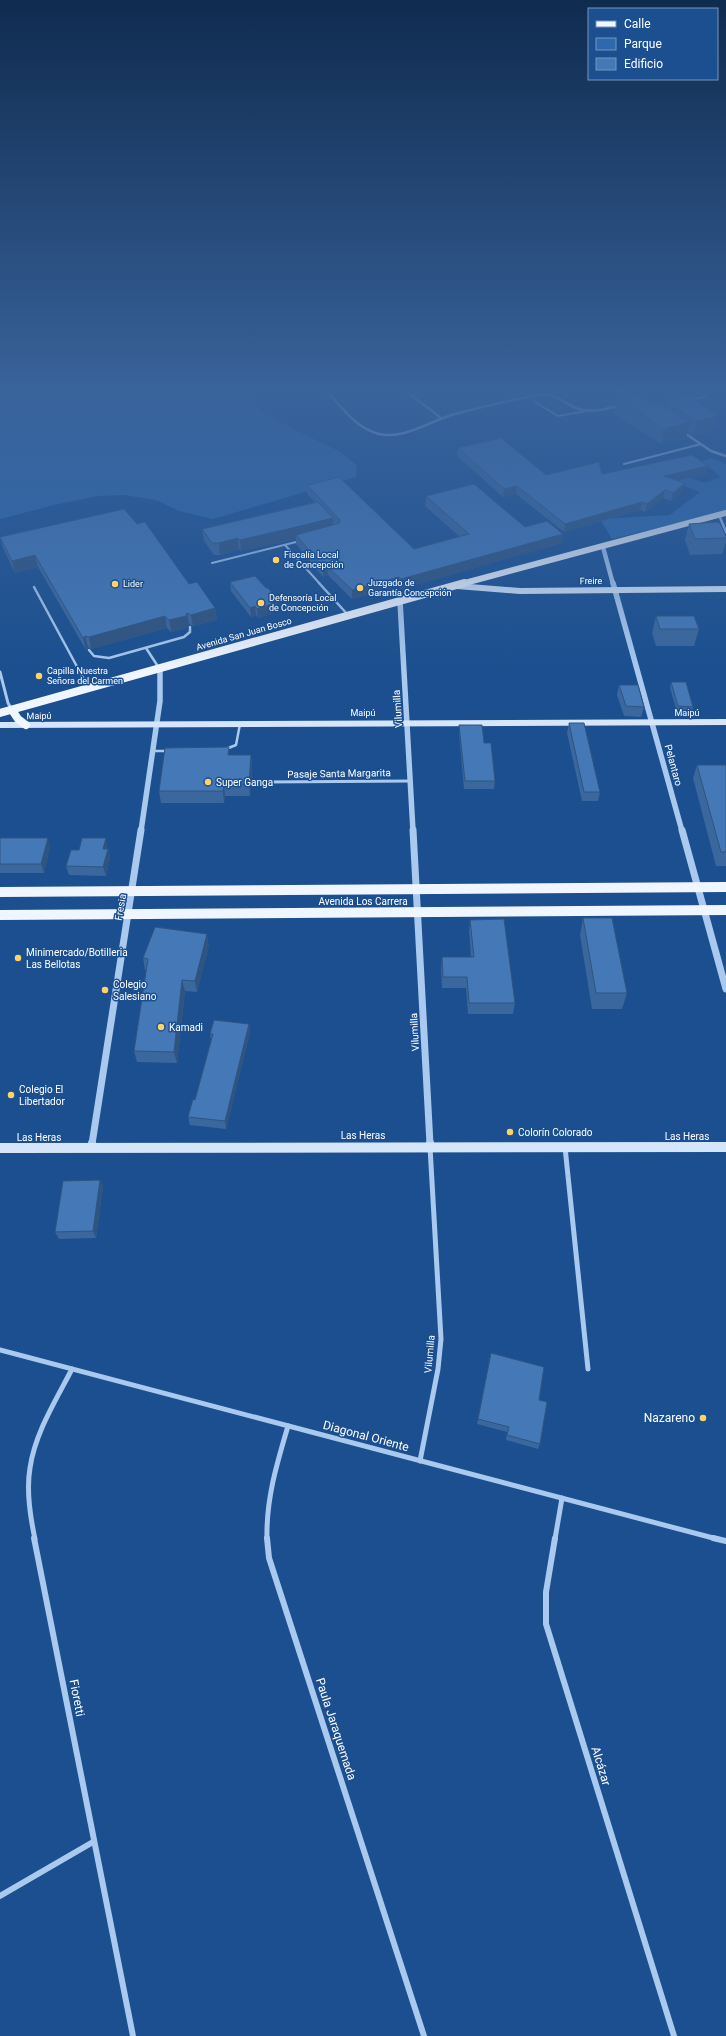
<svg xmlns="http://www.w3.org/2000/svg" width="726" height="2036" viewBox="0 0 726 2036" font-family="Roboto,sans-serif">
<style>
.green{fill:#2e69ad}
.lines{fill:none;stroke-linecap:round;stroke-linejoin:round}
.service-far1{stroke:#a9c9ee;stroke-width:2}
.service{stroke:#a9c9ee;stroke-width:2.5}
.minor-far3{stroke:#a9c9ee;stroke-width:2.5}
.minor-far2{stroke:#a9c9ee;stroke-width:3}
.minor-far1{stroke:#a9c9ee;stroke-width:5}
.minor{stroke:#a9c9ee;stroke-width:6}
.tertiary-far3{stroke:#a9c9ee;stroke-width:4.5}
.tertiary-far2{stroke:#a9c9ee;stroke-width:5.5}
.tertiary-far1{stroke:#a9c9ee;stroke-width:7}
.tertiary{stroke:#a9c9ee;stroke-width:8}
.secondary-far1{stroke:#d6e6fa;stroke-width:6}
.secondary{stroke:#d6e6fa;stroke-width:10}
.primary-far2{stroke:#f0f6ff;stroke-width:6}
.primary-far1{stroke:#f0f6ff;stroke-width:8}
.primary{stroke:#f0f6ff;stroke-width:10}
.wall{fill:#3a679d}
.shaded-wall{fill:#305480}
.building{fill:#4478b7;stroke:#305480}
.poi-dot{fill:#ffd166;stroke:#1b4f8f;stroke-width:1.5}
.labels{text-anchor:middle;stroke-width:3;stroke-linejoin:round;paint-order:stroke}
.far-poi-label{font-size:9px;fill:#fff;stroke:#1b4f8f;text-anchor:start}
.far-street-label{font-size:9px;fill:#fff;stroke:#1b4f8f}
.street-label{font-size:10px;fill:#fff;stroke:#1b4f8f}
.poi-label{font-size:10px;fill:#fff;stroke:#1b4f8f;text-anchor:start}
.near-poi-label{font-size:12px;fill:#fff;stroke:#1b4f8f;text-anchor:end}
.near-street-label{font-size:12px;fill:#fff;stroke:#1b4f8f}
</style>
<rect width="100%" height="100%" fill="#1b4f8f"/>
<!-- green -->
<g class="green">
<path d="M 0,387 L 247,387 L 247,396 L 260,410 L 295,430 L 341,452 L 357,466 L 356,477 L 213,519 L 179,511 L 156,500 L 124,495 L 98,496 L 54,505 L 0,519 Z"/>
<path d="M 712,458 L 726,464 L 726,511 L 612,539 L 600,519 L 670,515 L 700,492 L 669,480 L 683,475 L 704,483 L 721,477 L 701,461 Z"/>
</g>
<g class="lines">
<!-- service-far1 -->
<g class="service-far1">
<path d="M 535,402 L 558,416 L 586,411"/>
<path d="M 624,464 L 701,444"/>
<path d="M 285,545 L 320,584"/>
<path d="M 212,563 L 300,541"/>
</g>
<!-- service -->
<g class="service">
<path d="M 319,583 L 348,615"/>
<path d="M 34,587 L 88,687"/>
<path d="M 146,648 L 159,668"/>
<path d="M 89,650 L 94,656 L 109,658 L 184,637 L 190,632 L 190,627"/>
<path d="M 226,749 L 236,745 L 240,724"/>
<path d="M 153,751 L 169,751"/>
</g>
<!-- minor-far3 -->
<g class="minor-far3">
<path d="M 324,387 C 339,405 355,428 379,434 C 404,440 432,420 455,414 C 484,406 513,400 542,394 C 557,394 566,405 579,409 C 592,413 606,409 619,406"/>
<path d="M 401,387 L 441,418"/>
<path d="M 615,387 L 631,397"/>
<path d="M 689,400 L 704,397 L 708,393"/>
<path d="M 683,432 L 711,451 L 726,456"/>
<path d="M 719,515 L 726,532"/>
</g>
<!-- minor-far2 -->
<g class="minor-far2">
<path d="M 0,672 L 8,703 L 12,710"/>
<path d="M 266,782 L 411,781"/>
</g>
<!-- minor-far1 -->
<g class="minor-far1">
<path d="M 565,1147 L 588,1369"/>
<path d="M 0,1350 L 717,1539"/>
<path d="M 420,1461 L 438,1369 L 441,1339 L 430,1147"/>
<path d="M 35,1539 C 30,1516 26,1491 30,1468 C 35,1433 56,1400 72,1369"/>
<path d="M 267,1539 C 266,1499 277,1463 288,1426"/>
<path d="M 555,1539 L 562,1498"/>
</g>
<!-- minor -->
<g class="minor">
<path d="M 34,1538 L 133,2036"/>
<path d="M 267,1538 L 269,1558 L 424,2036"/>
<path d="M 555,1538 L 546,1592 L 546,1624 L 674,2036"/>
<path d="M 713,1538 L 726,1541"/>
<path d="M 0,1896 L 93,1842"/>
</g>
<!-- tertiary-far3 -->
<path class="tertiary-far3" d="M 603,547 L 613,584"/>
<!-- tertiary-far2 -->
<g class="tertiary-far2">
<path d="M 613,583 L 682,831"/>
<path d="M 400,601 L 413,831"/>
<path d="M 141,831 L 160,701 L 160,669"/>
</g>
<!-- tertiary-far1 -->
<g class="tertiary-far1">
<path d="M 413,830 L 430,1144"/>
<path d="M 682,830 L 726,989"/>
<path d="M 92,1144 L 141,830"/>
</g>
<!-- tertiary -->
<g class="tertiary">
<path d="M 430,1143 L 430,1146"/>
<path d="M 91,1148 L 92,1143"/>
</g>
<!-- secondary-far1 -->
<g class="secondary-far1">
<path d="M 457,586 L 520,591 L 726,589"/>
<path d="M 0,725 L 726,722"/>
</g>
<!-- secondary -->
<path class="secondary" d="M 0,1148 L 726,1147"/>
<!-- primary-far2 -->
<path class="primary-far2" d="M 461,584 L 726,513"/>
<!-- primary-far1 -->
<g class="primary-far1">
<path d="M 12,710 L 18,719 L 26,725"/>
<path d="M 0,713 L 464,583"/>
</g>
<!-- primary -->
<g class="primary">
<path d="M 0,892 L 726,887"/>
<path d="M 0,915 L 726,910"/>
</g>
</g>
<!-- wall -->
<g class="wall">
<path d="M 617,397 L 654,404 L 665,406 L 666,401 L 717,414 L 713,431 L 693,436 L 687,432 L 686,438 L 661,444 L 614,413 Z"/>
<path d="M 458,448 L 546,475 L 706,474 L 678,480 L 683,491 L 671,501 L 663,498 L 645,512 L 640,510 L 564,532 L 516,494 L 503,497 L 457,456 Z"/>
<path d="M 307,485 L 414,549 L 460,537 L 425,506 L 426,496 L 525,527 L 563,534 L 562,543 L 401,589 L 399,586 L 352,599 L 328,575 L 323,577 L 296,544 L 296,539 L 241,551 L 239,549 L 220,555 L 214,555 L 204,541 L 202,529 L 315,502 L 307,494 Z"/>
<path d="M 137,524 L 189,584 L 215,608 L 217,620 L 193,626 L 189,624 L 187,628 L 171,632 L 167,628 L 91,649 L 88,647 L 86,650 L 38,567 L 15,573 L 3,548 L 0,537 Z"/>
<path d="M 689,524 L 726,536 L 726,541 L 722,554 L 690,555 L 685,540 Z"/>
<path d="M 230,582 L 266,588 L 276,598 L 277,607 L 273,613 L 258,618 L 256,615 L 251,617 L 231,591 Z"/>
<path d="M 656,616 L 699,629 L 694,646 L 656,646 L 652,633 Z"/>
<path d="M 671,682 L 693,707 L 692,713 L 677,712 L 670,688 Z"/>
<path d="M 619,685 L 644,707 L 641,717 L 624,716 L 617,695 Z"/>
<path d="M 569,723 L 600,792 L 598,801 L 582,801 L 567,733 Z"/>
<path d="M 459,725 L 484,743 L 495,781 L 494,789 L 464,789 L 459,733 Z"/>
<path d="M 230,755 L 251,755 L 252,767 L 250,796 L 225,796 L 224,803 L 161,803 L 159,791 Z"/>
<path d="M 697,765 L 726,765 L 726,866 L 716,866 L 693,778 Z"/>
<path d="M 0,838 L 50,847 L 44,873 L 0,873 Z"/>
<path d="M 108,848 L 110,858 L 106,876 L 69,875 L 66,866 L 79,850 Z"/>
<path d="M 583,918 L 627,993 L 622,1009 L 592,1009 L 580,935 Z"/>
<path d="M 470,920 L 515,1003 L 513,1014 L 468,1014 L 466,988 L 442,988 L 441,969 L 442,957 L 471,957 L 469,931 Z"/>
<path d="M 209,945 L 197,992 L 185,991 L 177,1063 L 137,1062 L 134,1051 L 146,970 L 145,970 L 143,958 Z"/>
<path d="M 249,1024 L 250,1032 L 226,1129 L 190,1125 L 188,1117 L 195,1100 L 211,1040 L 210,1034 Z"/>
<path d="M 100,1180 L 103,1187 L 96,1238 L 59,1239 L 55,1232 Z"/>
<path d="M 490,1358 L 539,1400 L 540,1444 L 538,1449 L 506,1440 L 507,1432 L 477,1424 Z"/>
</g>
<!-- shaded-wall -->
<g class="shaded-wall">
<path d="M 717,414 L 713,431 L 693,436 L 697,421 Z"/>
<path d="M 690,422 L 686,438 L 661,444 L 664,429 Z"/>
<path d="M 708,466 L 706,474 L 663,484 L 664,476 Z"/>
<path d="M 685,483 L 683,491 L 671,501 L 673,493 Z"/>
<path d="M 517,486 L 516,494 L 503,497 L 504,489 Z"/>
<path d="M 665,490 L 663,498 L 645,512 L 647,504 Z"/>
<path d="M 642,502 L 640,510 L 564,532 L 565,524 Z"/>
<path d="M 333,518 L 333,530 L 296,535 L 296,539 L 241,551 L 240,540 Z"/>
<path d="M 563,534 L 562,543 L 401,589 L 401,579 Z"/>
<path d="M 238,538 L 239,549 L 220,555 L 219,543 Z"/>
<path d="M 35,555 L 38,567 L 15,573 L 12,561 Z"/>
<path d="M 327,566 L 328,575 L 323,577 L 323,567 Z"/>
<path d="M 399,577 L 399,586 L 352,599 L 352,590 Z"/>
<path d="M 276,598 L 277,607 L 273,613 L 258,618 L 257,609 Z"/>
<path d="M 255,606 L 256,615 L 251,617 L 250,608 Z"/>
<path d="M 215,608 L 217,620 L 193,626 L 191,615 Z"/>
<path d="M 187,613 L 189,624 L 187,628 L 171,632 L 169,620 Z"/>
<path d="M 165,616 L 167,628 L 91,649 L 89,637 Z"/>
<path d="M 85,636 L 88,647 L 86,650 L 83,638 Z"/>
<path d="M 251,755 L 252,767 L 250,796 L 249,784 Z"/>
<path d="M 224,784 L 225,796 L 224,803 L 223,791 Z"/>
<path d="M 48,838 L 50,847 L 44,873 L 41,864 Z"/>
<path d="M 106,838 L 108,848 L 105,858 L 103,849 Z"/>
<path d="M 108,849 L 110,858 L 106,876 L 103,867 Z"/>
<path d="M 207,934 L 209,945 L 197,992 L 195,981 Z"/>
<path d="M 182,980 L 185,991 L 177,1063 L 174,1052 Z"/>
<path d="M 249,1024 L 250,1032 L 226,1129 L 225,1121 Z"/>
<path d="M 100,1180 L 103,1187 L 96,1238 L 93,1231 Z"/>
</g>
<!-- building -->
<g class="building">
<path d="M 637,393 L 654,404 L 659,403 L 690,422 L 664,429 L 617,397 Z"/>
<path d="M 686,395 L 717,414 L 715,414 L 717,416 L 697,421 L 666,401 Z"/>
<path d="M 501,438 L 546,475 L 599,462 L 602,474 L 692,455 L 708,466 L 664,476 L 685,483 L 673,493 L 665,490 L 647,504 L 642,502 L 565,524 L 517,486 L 504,489 L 458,448 Z"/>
<path d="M 339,477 L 414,549 L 469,534 L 426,496 L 474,484 L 525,527 L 547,521 L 563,534 L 401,579 L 399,577 L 352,590 L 327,566 L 323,567 L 296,535 L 340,523 L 340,520 L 307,485 Z"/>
<path d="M 318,502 L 333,518 L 292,528 L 240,540 L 238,538 L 219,543 L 212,543 L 202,529 Z"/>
<path d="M 124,509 L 137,524 L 145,522 L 189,584 L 197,582 L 215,608 L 191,615 L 187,613 L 186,616 L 169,620 L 165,616 L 89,637 L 85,636 L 83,638 L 35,555 L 12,561 L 0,537 Z"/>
<path d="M 718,522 L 721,525 L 726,536 L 726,538 L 695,539 L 689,524 Z"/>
<path d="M 255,576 L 266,588 L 268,588 L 276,598 L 272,604 L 257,609 L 255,606 L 250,608 L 230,582 Z"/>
<path d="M 656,616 L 694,616 L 699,629 L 660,629 Z"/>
<path d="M 671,682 L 686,682 L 693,707 L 678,706 Z"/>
<path d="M 619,685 L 638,685 L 644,707 L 626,706 Z"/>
<path d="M 569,723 L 584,723 L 600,792 L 584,792 Z"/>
<path d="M 459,725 L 482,725 L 484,743 L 491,743 L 495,781 L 465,781 Z"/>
<path d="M 229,747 L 228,755 L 251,755 L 249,784 L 224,784 L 223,791 L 159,791 L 165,748 Z"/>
<path d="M 697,765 L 726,765 L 726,852 L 721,852 Z"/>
<path d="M 0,838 L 48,838 L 41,864 L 0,864 Z"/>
<path d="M 82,838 L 106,838 L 103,849 L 108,849 L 103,867 L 66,866 L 71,850 L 79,850 Z"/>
<path d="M 583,918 L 612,918 L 627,993 L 596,993 Z"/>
<path d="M 504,919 L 515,1003 L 469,1003 L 467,977 L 443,977 L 442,957 L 474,957 L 470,920 Z"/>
<path d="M 155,927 L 207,934 L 195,981 L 182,980 L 174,1052 L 134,1051 L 148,959 L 143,958 Z"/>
<path d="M 214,1020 L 249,1024 L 225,1121 L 188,1117 L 193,1099 L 195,1100 L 213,1034 L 210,1034 Z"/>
<path d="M 100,1180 L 93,1231 L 55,1232 L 63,1181 Z"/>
<path d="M 491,1353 L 544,1367 L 539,1400 L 547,1402 L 540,1444 L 507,1435 L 509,1427 L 478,1419 Z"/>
</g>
<!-- sky -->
<linearGradient id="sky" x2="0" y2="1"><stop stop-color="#0f2b4f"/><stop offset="0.58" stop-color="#39639b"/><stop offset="1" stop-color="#39639b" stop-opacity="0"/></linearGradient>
<rect width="726" height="672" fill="url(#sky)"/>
<!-- markers -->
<g class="poi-dot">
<circle cx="276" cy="560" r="4"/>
<circle cx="115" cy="584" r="4"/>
<circle cx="360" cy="588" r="4"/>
<circle cx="261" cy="603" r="4"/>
<circle cx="39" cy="676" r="4"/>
<circle cx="208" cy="782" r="4"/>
<circle cx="18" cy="958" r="4"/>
<circle cx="105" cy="990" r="4"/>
<circle cx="161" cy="1027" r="4"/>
<circle cx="11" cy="1095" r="4"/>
<circle cx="510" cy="1132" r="4"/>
<circle cx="703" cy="1418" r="4"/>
</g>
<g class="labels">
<!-- far-poi labels -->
<g class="far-poi-label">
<text x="284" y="558">Fiscalía Local<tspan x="284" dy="10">de Concepción</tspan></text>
<text x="368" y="586">Juzgado de<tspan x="368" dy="10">Garantía Concepción</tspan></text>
<text x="123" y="587">Lider</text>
<text x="269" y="601">Defensoría Local<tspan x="269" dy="10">de Concepción</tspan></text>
<text x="47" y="674">Capilla Nuestra<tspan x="47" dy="10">Señora del Carmen</tspan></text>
</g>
<!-- far-street labels -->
<g class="far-street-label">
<text transform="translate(591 581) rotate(-1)" y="3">Freire</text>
<text transform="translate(244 634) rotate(-16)" y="3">Avenida San Juan Bosco</text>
<text x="363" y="716">Maipú</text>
<text x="687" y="716">Maipú</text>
<text transform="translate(39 716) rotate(-1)" y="3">Maipú</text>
</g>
<!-- street labels -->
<g class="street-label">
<text transform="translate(397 709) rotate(-94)" y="4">Vilumilla</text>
<text transform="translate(674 765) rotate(75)" y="4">Pelantaro</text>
<text transform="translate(339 773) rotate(-1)" y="4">Pasaje Santa Margarita</text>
<text x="363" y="905">Avenida Los Carrera</text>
<text transform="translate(120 907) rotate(-80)" y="4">Fresia</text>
<text transform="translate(414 1032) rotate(-93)" y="4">Vilumilla</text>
<text x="363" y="1139">Las Heras</text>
<text x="687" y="1140">Las Heras</text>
<text x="39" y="1141">Las Heras</text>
<text transform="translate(429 1354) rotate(-85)" y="4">Vilumilla</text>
</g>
<!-- poi labels -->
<g class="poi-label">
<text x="216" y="786">Super Ganga</text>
<text x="26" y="956">Minimercado/Botilleria<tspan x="26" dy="12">Las Bellotas</tspan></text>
<text x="113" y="988">Colegio<tspan x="113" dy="12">Salesiano</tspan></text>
<text x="169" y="1031">Kamadi</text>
<text x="19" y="1093">Colegio El<tspan x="19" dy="12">Libertador</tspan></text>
<text x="518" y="1136">Colorín Colorado</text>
</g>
<!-- near-poi labels -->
<g class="near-poi-label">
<text x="695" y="1422">Nazareno</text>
</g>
<!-- near-street labels -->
<g class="near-street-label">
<text transform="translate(366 1436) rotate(15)" y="4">Diagonal Oriente</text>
<text transform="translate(77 1698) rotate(79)" y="4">Fioretti</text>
<text transform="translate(336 1729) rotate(72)" y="4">Paula Jaraquemada</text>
<text transform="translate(601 1766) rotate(73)" y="4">Alcázar</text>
</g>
</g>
<!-- legend -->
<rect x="588" y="8" width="130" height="72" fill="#1b4f8f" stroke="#7695bc"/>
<rect x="596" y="21" width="20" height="6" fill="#f0f6ff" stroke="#7695bc"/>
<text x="624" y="28" font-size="12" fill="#ffffff">Calle</text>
<rect x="596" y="38" width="20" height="12" fill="#2e69ad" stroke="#7695bc"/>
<text x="624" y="48" font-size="12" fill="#ffffff">Parque</text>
<rect x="596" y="58" width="20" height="12" fill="#4478b7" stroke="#7695bc"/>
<text x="624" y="68" font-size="12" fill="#ffffff">Edificio</text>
</svg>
